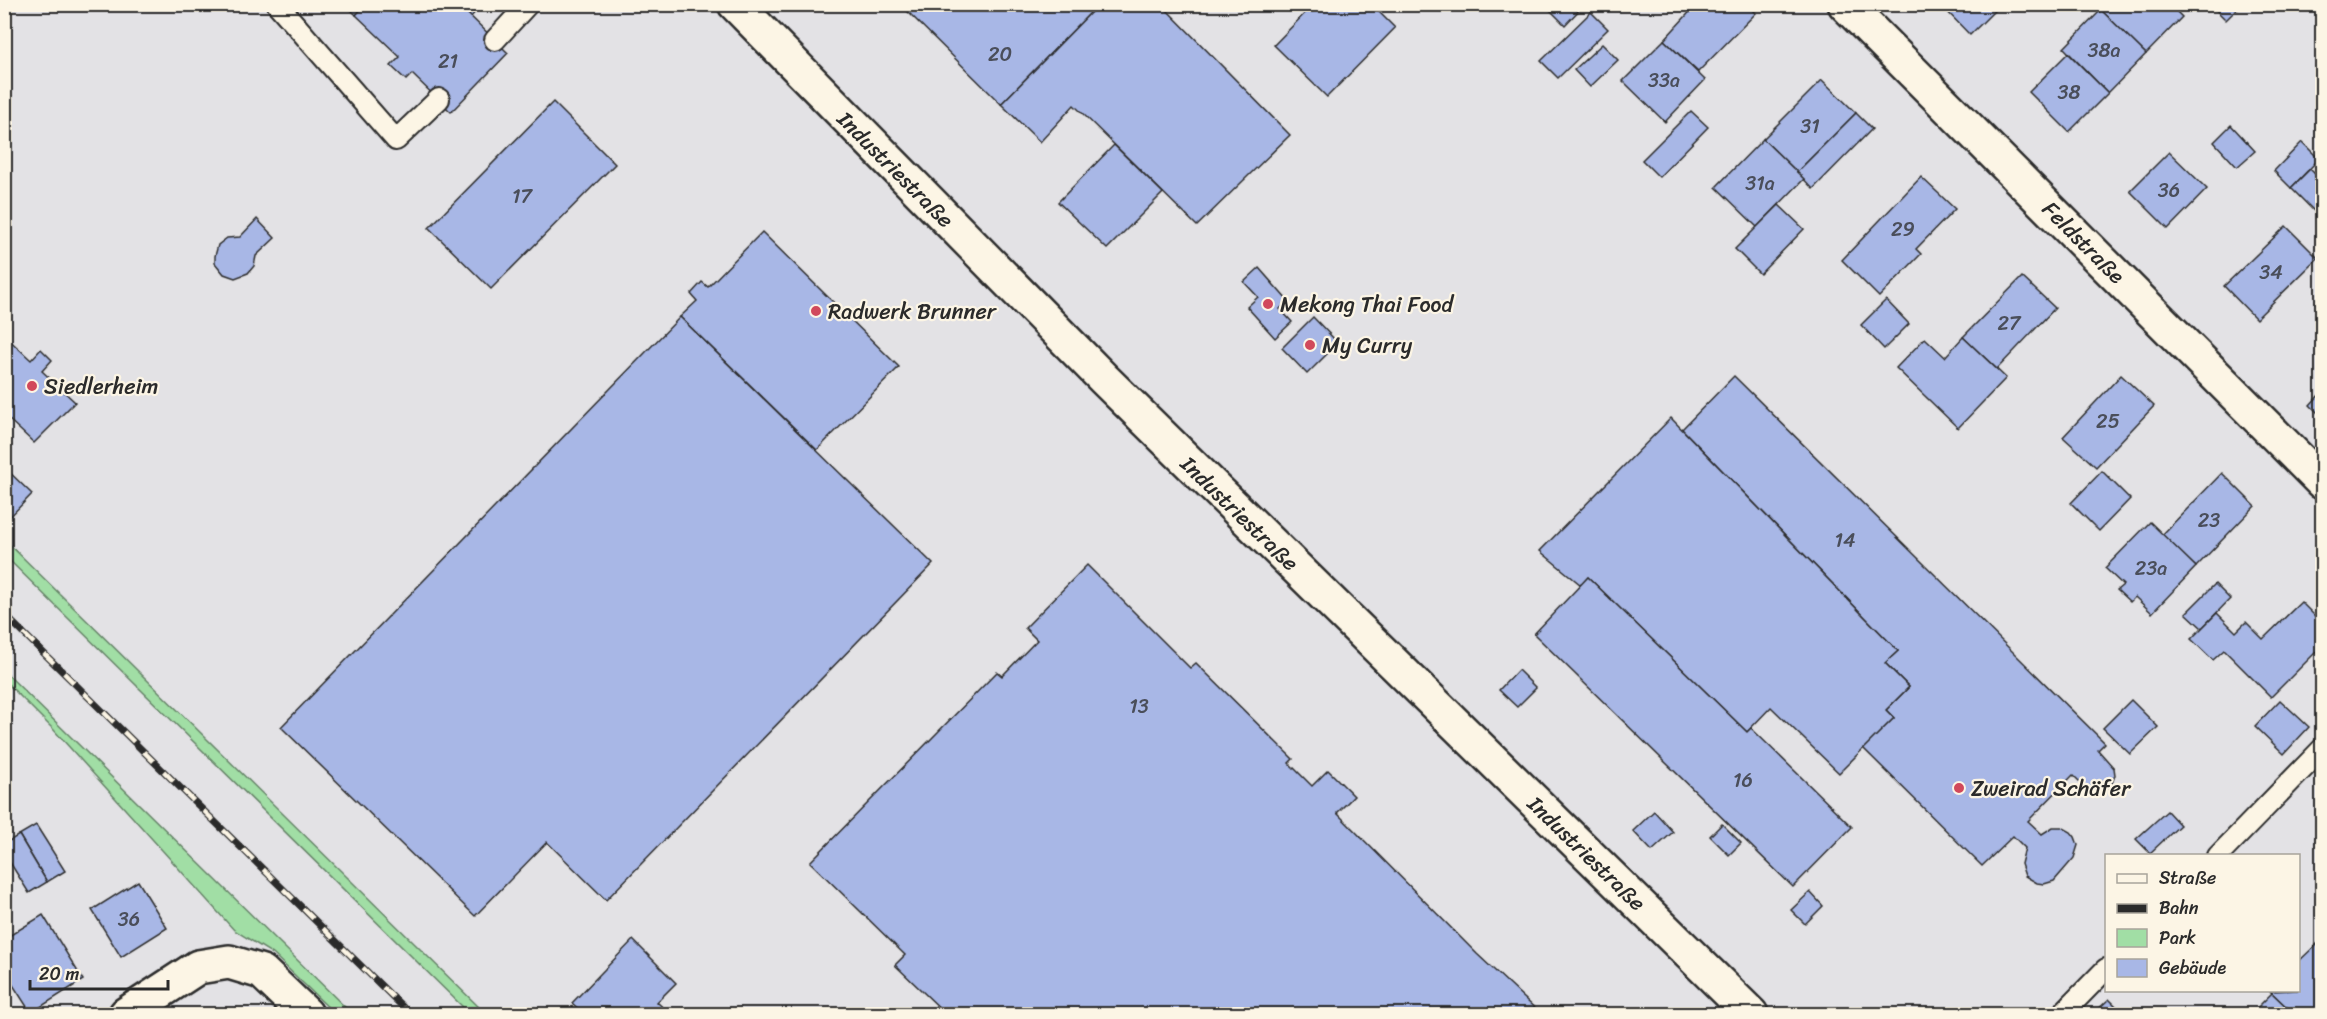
<svg xmlns="http://www.w3.org/2000/svg" width="2327" height="1019" viewBox="0 0 2327 1019" font-family="Sriracha,sans-serif">
<style>
.green{fill:#a1dea5;stroke:#668468;stroke-width:1.5}
.building{fill:#a8b7e6;stroke:#2b2b2b;stroke-width:1.5}
.lines{fill:none;stroke-linecap:round;stroke-linejoin:round}
.lane-casing{stroke:#2b2b2b;stroke-width:24}
.street-casing{stroke:#2b2b2b;stroke-width:38}
.secondary-casing{stroke:#2b2b2b;stroke-width:38}
.lane{stroke:#fcf5e5;stroke-width:20}
.street{stroke:#fcf5e5;stroke-width:33}
.secondary{stroke:#fcf5e5;stroke-width:33}
.rail-casing{stroke:#2b2b2b;stroke-width:7}
.rail{stroke:#fcf5e5;stroke-width:4.5;stroke-dasharray:14;stroke-linecap:butt}
.poi-dot{fill:#d1495b;stroke:#fcf5e5;stroke-width:2}
.labels{text-anchor:middle;stroke-width:4.5;stroke-linejoin:round;paint-order:stroke}
.number-label{font-size:20px;fill:#4a4e5a}
.street-label{font-size:22px;fill:#2b2b2b;stroke:#fcf5e5}
.poi-label{font-size:22px;fill:#2b2b2b;stroke:#fcf5e5;text-anchor:start}
</style>
<rect width="100%" height="100%" fill="#e3e2e5"/>
<filter id="ink" filterUnits="userSpaceOnUse"><feTurbulence type="fractalNoise" baseFrequency=".0167" numOctaves="2"/><feDisplacementMap in="SourceGraphic" scale="12" xChannelSelector="R" yChannelSelector="G"/><feConvolveMatrix kernelMatrix="1 2 1 2 8 2 1 2 1" color-interpolation-filters="sRGB"/></filter>
<g filter="url(#ink)">
<!-- green -->
<g class="green">
<path d="M 5,539 L 5,540 L 486,1014 L 470,1014 L 5,556 Z"/>
<path d="M 5,672 L 352,1014 L 335,1014 L 273,954 L 234,930 L 53,729 L 5,681 Z"/>
</g>
<!-- building -->
<g class="building">
<path d="M 345,4 L 366,4 L 356,15 Z"/>
<path d="M 366,4 L 458,4 L 508,53 L 451,112 L 412,74 L 406,80 L 391,66 L 400,57 L 356,15 Z"/>
<path d="M 458,4 L 482,4 L 471,17 Z"/>
<path d="M 900,4 L 1099,4 L 1001,104 Z"/>
<path d="M 1099,4 L 1161,4 L 1290,135 L 1197,226 L 1074,105 L 1040,142 L 1001,104 Z"/>
<path d="M 1314,4 L 1371,4 L 1395,28 L 1327,97 L 1274,45 Z"/>
<path d="M 1544,4 L 1585,4 L 1565,25 Z"/>
<path d="M 1697,4 L 1747,4 L 1756,13 L 1698,72 L 1664,40 Z"/>
<path d="M 1940,4 L 2001,4 L 1970,35 Z"/>
<path d="M 2107,4 L 2169,4 L 2182,17 L 2146,54 L 2101,10 Z"/>
<path d="M 2210,4 L 2242,4 L 2226,20 Z"/>
<path d="M 2101,10 L 2146,54 L 2108,93 L 2064,48 Z"/>
<path d="M 1591,12 L 1608,29 L 1558,78 L 1541,61 Z"/>
<path d="M 1664,40 L 1705,80 L 1665,122 L 1623,81 Z"/>
<path d="M 1602,44 L 1618,60 L 1590,87 L 1574,70 Z"/>
<path d="M 2068,53 L 2108,93 L 2069,132 L 2029,92 Z"/>
<path d="M 1822,80 L 1856,113 L 1797,172 L 1763,139 Z"/>
<path d="M 553,102 L 615,164 L 491,289 L 429,228 Z"/>
<path d="M 1691,111 L 1708,127 L 1659,177 L 1642,160 Z"/>
<path d="M 1856,113 L 1872,129 L 1813,189 L 1797,172 Z"/>
<path d="M 2231,125 L 2255,151 L 2237,167 L 2214,142 Z"/>
<path d="M 1763,139 L 1804,179 L 1757,227 L 1716,187 Z"/>
<path d="M 2302,142 L 2319,159 L 2291,188 L 2274,171 Z"/>
<path d="M 1114,145 L 1163,193 L 1107,249 L 1058,202 Z"/>
<path d="M 2169,152 L 2207,189 L 2168,229 L 2130,191 Z"/>
<path d="M 2310,169 L 2322,181 L 2322,212 L 2319,216 L 2291,188 Z"/>
<path d="M 1921,177 L 1955,209 L 1916,249 L 1921,254 L 1879,297 L 1842,260 Z"/>
<path d="M 1779,205 L 1804,229 L 1760,274 L 1735,249 Z"/>
<path d="M 257,219 L 275,238 L 256,256 L 254,266 L 248,273 L 235,278 L 224,274 L 215,263 L 215,256 L 218,245 L 227,238 L 240,237 Z"/>
<path d="M 2286,226 L 2318,258 L 2256,319 L 2224,286 Z"/>
<path d="M 762,232 L 899,367 L 817,450 L 680,317 L 697,301 L 691,294 L 702,282 L 708,287 Z"/>
<path d="M 1259,268 L 1288,301 L 1280,309 L 1292,322 L 1275,338 L 1247,307 L 1258,297 L 1244,282 Z"/>
<path d="M 2022,277 L 2055,308 L 1997,369 L 1963,337 Z"/>
<path d="M 1886,300 L 1909,324 L 1884,349 L 1861,325 Z"/>
<path d="M 680,317 L 933,564 L 606,900 L 547,842 L 475,916 L 281,727 Z"/>
<path d="M 1313,317 L 1338,343 L 1307,374 L 1282,348 Z"/>
<path d="M 4,335 L 31,360 L 41,349 L 52,360 L 42,371 L 75,402 L 34,443 L 4,415 Z"/>
<path d="M 1963,337 L 2006,378 L 1958,428 L 1896,368 L 1925,338 L 1945,357 Z"/>
<path d="M 2121,375 L 2154,406 L 2096,467 L 2063,437 Z"/>
<path d="M 1734,376 L 2105,743 L 2098,750 L 2114,768 L 2115,775 L 2111,786 L 2103,791 L 2093,792 L 2086,788 L 2073,775 L 2028,821 L 2042,834 L 2053,827 L 2062,827 L 2071,832 L 2075,837 L 2078,845 L 2074,858 L 2054,881 L 2044,884 L 2037,883 L 2025,876 L 2021,864 L 2025,848 L 2013,836 L 1982,866 L 1863,748 L 1894,718 L 1886,710 L 1909,687 L 1885,663 L 1898,651 L 1682,429 Z"/>
<path d="M 2322,392 L 2322,417 L 2310,405 Z"/>
<path d="M 1671,418 L 1898,651 L 1885,663 L 1909,687 L 1886,710 L 1894,718 L 1839,773 L 1771,707 L 1747,732 L 1588,577 L 1581,585 L 1540,551 Z"/>
<path d="M 4,467 L 32,494 L 4,523 Z"/>
<path d="M 2102,471 L 2130,499 L 2099,531 L 2071,503 Z"/>
<path d="M 2222,473 L 2255,506 L 2196,567 L 2162,535 Z"/>
<path d="M 2150,522 L 2196,567 L 2152,613 L 2135,597 L 2130,602 L 2117,590 L 2123,585 L 2105,568 Z"/>
<path d="M 1087,565 L 1190,668 L 1196,663 L 1293,759 L 1289,763 L 1312,786 L 1328,770 L 1354,796 L 1337,813 L 1477,954 L 1541,1014 L 946,1014 L 895,965 L 905,955 L 810,862 L 997,672 L 1002,676 L 1037,640 L 1025,628 Z"/>
<path d="M 1588,577 L 1747,732 L 1751,728 L 1852,827 L 1793,887 L 1534,634 Z"/>
<path d="M 2215,584 L 2230,599 L 2202,628 L 2186,613 Z"/>
<path d="M 2301,602 L 2322,623 L 2322,646 L 2271,697 L 2224,650 L 2213,660 L 2191,639 L 2217,613 L 2236,632 L 2246,622 L 2263,639 Z"/>
<path d="M 1518,670 L 1536,688 L 1517,707 L 1499,690 Z"/>
<path d="M 2131,700 L 2158,727 L 2130,754 L 2103,728 Z"/>
<path d="M 2280,700 L 2309,727 L 2284,754 L 2255,726 Z"/>
<path d="M 1654,811 L 1673,832 L 1652,851 L 1633,831 Z"/>
<path d="M 2167,811 L 2180,825 L 2150,853 L 2136,839 Z"/>
<path d="M 1722,824 L 1741,843 L 1729,855 L 1710,836 Z"/>
<path d="M 36,825 L 65,871 L 47,882 L 19,835 Z"/>
<path d="M 19,835 L 47,882 L 29,893 L 4,853 L 4,844 Z"/>
<path d="M 138,881 L 167,928 L 121,957 L 92,910 Z"/>
<path d="M 1810,892 L 1823,906 L 1805,924 L 1791,910 Z"/>
<path d="M 43,915 L 83,980 L 31,1013 L 4,971 L 4,939 Z"/>
<path d="M 633,940 L 676,983 L 657,1002 L 670,1014 L 584,1014 L 572,1003 Z"/>
<path d="M 2319,942 L 2322,946 L 2322,1014 L 2294,1014 L 2270,991 L 2298,990 L 2298,962 Z"/>
<path d="M 2272,993 L 2294,1014 L 2251,1014 Z"/>
<path d="M 2109,999 L 2124,1014 L 2093,1014 Z"/>
</g>
<g class="lines">
<defs>
<g id="lane">
<path d="M 277,4 L 396,140 L 439,99"/>
<path d="M 495,40 L 528,4"/>
<path d="M 2218,856 L 2322,749"/>
<path d="M 2062,1014 L 2106,969"/>
</g>
<g id="street">
<path d="M 1845,4 L 2322,482"/>
<path d="M 126,1014 L 198,967 L 229,962 L 262,972 L 306,1014"/>
</g>
<path id="secondary" d="M 735,4 L 1104,379 L 1751,1014"/>
</defs>
<!-- lane casing -->
<use href="#lane" class="lane-casing"/>
<!-- street casing -->
<use href="#street" class="street-casing"/>
<!-- secondary casing -->
<use href="#secondary" class="secondary-casing"/>
<!-- lane -->
<use href="#lane" class="lane"/>
<!-- street -->
<use href="#street" class="street"/>
<!-- secondary -->
<use href="#secondary" class="secondary"/>
<defs>
<path id="rail" d="M 4,614 L 410,1014"/>
</defs>
<!-- rail casing -->
<use href="#rail" class="rail-casing"/>
<!-- rail -->
<use href="#rail" class="rail"/>
</g>
</g>
<!-- markers -->
<g class="poi-dot">
<circle cx="1268" cy="304" r="6"/>
<circle cx="816" cy="311" r="6"/>
<circle cx="1310" cy="345" r="6"/>
<circle cx="32" cy="386" r="6"/>
<circle cx="1959" cy="788" r="6"/>
</g>
<g class="labels">
<!-- number labels -->
<g class="number-label">
<text x="2104" y="57">38a</text>
<text x="1000" y="61">20</text>
<text x="448" y="68">21</text>
<text x="1664" y="87">33a</text>
<text x="2069" y="99">38</text>
<text x="1810" y="133">31</text>
<text x="1760" y="190">31a</text>
<text x="2169" y="197">36</text>
<text x="522" y="203">17</text>
<text x="1903" y="236">29</text>
<text x="2271" y="279">34</text>
<text x="2009" y="330">27</text>
<text x="2108" y="428">25</text>
<text x="2209" y="527">23</text>
<text x="1845" y="547">14</text>
<text x="2151" y="575">23a</text>
<text x="1139" y="713">13</text>
<text x="1743" y="787">16</text>
<text x="129" y="926">36</text>
</g>
<!-- street labels -->
<g class="street-label">
<text transform="translate(896 169) rotate(45)" y="8">Industriestraße</text>
<text transform="translate(2084 242) rotate(45)" y="8">Feldstraße</text>
<text transform="translate(1240 513) rotate(44)" y="8">Industriestraße</text>
<text transform="translate(1587 853) rotate(44)" y="8">Industriestraße</text>
</g>
<!-- poi labels -->
<g class="poi-label">
<text x="1280" y="312">Mekong Thai Food</text>
<text x="828" y="319">Radwerk Brunner</text>
<text x="1322" y="353">My Curry</text>
<text x="44" y="394">Siedlerheim</text>
<text x="1971" y="796">Zweirad Schäfer</text>
</g>
</g>
<!-- margin -->
<rect width="2327" height="1019" fill="none" stroke="#fcf5e5" stroke-width="24"/>
<rect x="12" y="12" width="2303" height="995" fill="none" stroke="#2b2b2b" stroke-width="2" filter="url(#ink)"/>
<!-- legend -->
<rect x="2105" y="854" width="195" height="138" fill="#fcf5e5" stroke="#a8a49b" stroke-width="1.5"/>
<rect x="2117" y="874" width="30" height="9" fill="#fcf5e5" stroke="#a8a49b" stroke-width="1.5"/>
<text x="2159" y="884" font-size="18" fill="#2b2b2b">Straße</text>
<rect x="2117" y="904" width="30" height="9" fill="#2b2b2b" stroke="#a8a49b" stroke-width="1.5"/>
<text x="2159" y="914" font-size="18" fill="#2b2b2b">Bahn</text>
<rect x="2117" y="929" width="30" height="18" fill="#a1dea5" stroke="#a8a49b" stroke-width="1.5"/>
<text x="2159" y="944" font-size="18" fill="#2b2b2b">Park</text>
<rect x="2117" y="959" width="30" height="18" fill="#a8b7e6" stroke="#a8a49b" stroke-width="1.5"/>
<text x="2159" y="974" font-size="18" fill="#2b2b2b">Gebäude</text>
<!-- scale -->
<path d="M30 980v9h138v-9" fill="none" stroke="#2b2b2b" stroke-width="3"/>
<text x="39" y="980" font-size="18" fill="#2b2b2b" stroke="#fcf5e5" stroke-width="4.5" paint-order="stroke">20 m</text>
</svg>
